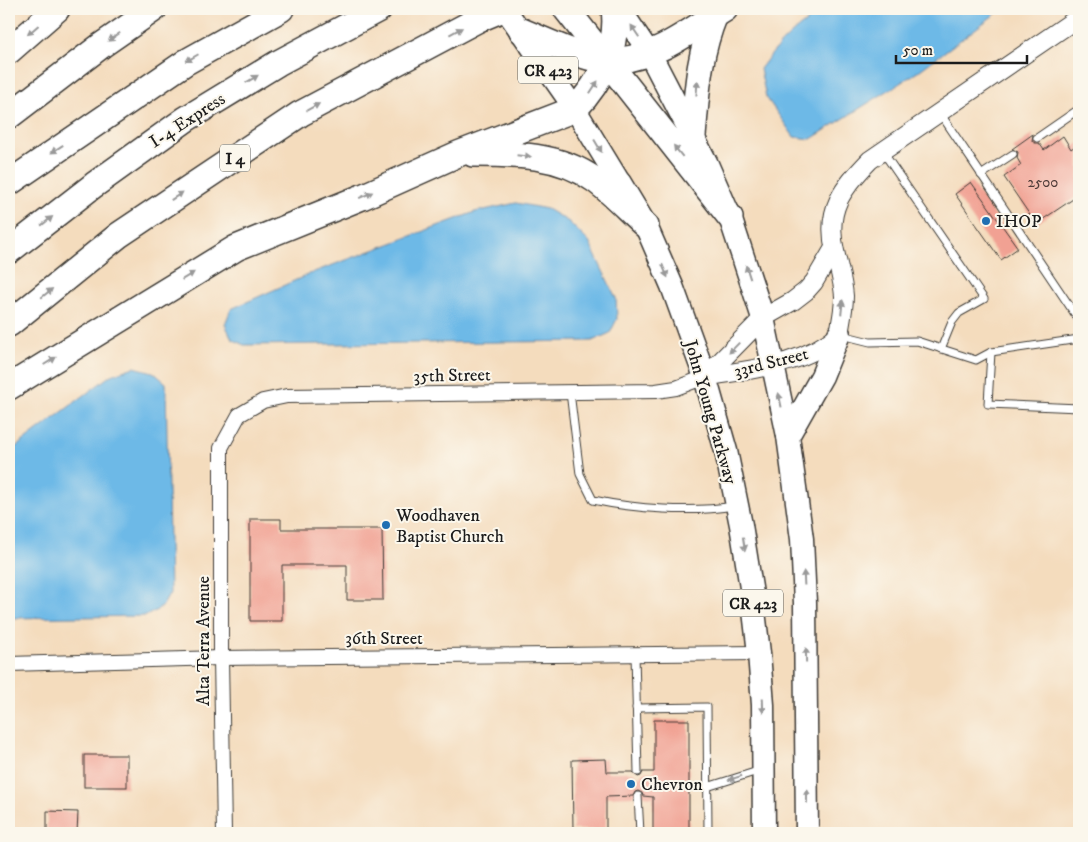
<svg xmlns="http://www.w3.org/2000/svg" width="1088" height="842" viewBox="0 0 1088 842" font-family="'IM FELL DW Pica',serif">
<style>
.water{fill:#6db9e7;stroke:#446a82}
.building{fill:#f1a193}
.lines{fill:none;stroke-linecap:round;stroke-linejoin:round}
.service-casing{stroke:#3c3934;stroke-width:9}
.minor-casing{stroke:#3c3934;stroke-width:16}
.tertiary-casing{stroke:#3c3934;stroke-width:20}
.primary-casing{stroke:#3c3934;stroke-width:24}
.trunk-casing{stroke:#3c3934;stroke-width:25}
.motorway-casing{stroke:#3c3934;stroke-width:28}
.service{stroke:#fff;stroke-width:7}
.minor{stroke:#fff;stroke-width:14}
.tertiary{stroke:#fff;stroke-width:18}
.primary{stroke:#fff;stroke-width:21}
.trunk{stroke:#fff;stroke-width:22}
.motorway{stroke:#fff;stroke-width:25}
.oneway{fill:#999}
.poi-dot{fill:#1f6fb2;stroke:#fbf7ec;stroke-width:2}
.labels{text-anchor:middle;stroke-width:4;stroke-linejoin:round;paint-order:stroke}
.number-label{font-size:15px;fill:#513d3a}
.shield{fill:#fbf7ec;stroke:#5f5e5a;stroke-width:1}
.shield-label{font-size:16px;font-weight:bold;fill:#1c1c1c}
.street-label{font-size:18px;fill:#1c1c1c;stroke:#fbf7ec}
.poi-label{font-size:18px;fill:#1c1c1c;stroke:#fbf7ec;text-anchor:start}
</style>
<rect width="100%" height="100%" fill="#fbf7ec"/>
<filter id="ink" filterUnits="userSpaceOnUse"><feTurbulence type="fractalNoise" baseFrequency=".02" numOctaves="2"/><feDisplacementMap in="SourceGraphic" scale="10" xChannelSelector="R" yChannelSelector="G"/><feConvolveMatrix kernelMatrix="1 2 1 2 8 2 1 2 1" color-interpolation-filters="sRGB"/></filter>
<filter id="wash" filterUnits="userSpaceOnUse"><feTurbulence type="fractalNoise" baseFrequency=".0096" numOctaves="4" result="noise"/><feDisplacementMap in="SourceGraphic" scale="20" xChannelSelector="R" yChannelSelector="G"/><feGaussianBlur stdDeviation="1.12" result="paint"/><feColorMatrix in="noise" values="0 0 0 0 0 0 0 0 0 0 0 0 0 0 0 0 0 1.4 0 .05"/><feComposite in="paint" operator="in"/></filter>
<g filter="url(#wash)">
<rect width="100%" height="100%" fill="#f4dcbd"/>
<!-- water -->
<g class="water">
<path d="M 827,9 L 1002,9 L 916,73 L 811,139 L 794,137 L 766,97 L 760,69 C 778,44 800,23 827,9 Z"/>
<path d="M 516,203 L 547,209 L 569,222 L 589,242 L 616,298 L 617,319 L 610,333 L 592,341 L 244,345 L 232,339 L 225,324 L 231,309 L 314,272 L 475,212 Z"/>
<path d="M 134,367 L 153,372 L 166,383 L 170,593 L 162,607 L 146,616 L 9,618 L 9,452 L 111,375 Z"/>
</g>
<g id="blocks">
<!-- building -->
<g class="building">
<path d="M 1033,134 L 1032,141 L 1035,143 L 1039,143 L 1044,150 L 1063,136 L 1071,149 L 1079,143 L 1079,195 L 1036,224 L 1004,177 L 1021,165 L 1017,158 L 1018,152 L 1012,149 Z"/>
<path d="M 971,182 L 1018,248 L 1001,260 L 955,194 Z"/>
<path d="M 250,519 L 281,519 L 281,529 L 382,529 L 383,600 L 347,600 L 347,565 L 282,565 L 282,621 L 250,621 Z"/>
<path d="M 654,720 L 689,720 L 689,833 L 653,833 L 653,797 L 643,796 L 642,793 L 638,791 L 635,792 L 633,796 L 606,797 L 606,830 L 573,830 L 572,760 L 606,759 L 607,772 L 633,772 L 638,777 L 641,776 L 643,772 L 654,772 Z"/>
<rect x="84" y="755" width="43" height="32"/>
<path d="M 47,811 L 78,812 L 77,833 L 47,833 Z"/>
</g>
</g>
</g>
<g filter="url(#ink)">
<use href="#blocks" fill-opacity="0" stroke="#3c3934" stroke-width="1"/>
<g class="lines">
<defs>
<g id="service">
<path d="M 940,113 L 1079,320"/>
<path d="M 1037,138 L 1079,109"/>
<path d="M 883,152 L 984,299 L 959,313 L 952,322 L 941,349"/>
<path d="M 981,175 L 1013,154"/>
<path d="M 842,335 L 870,342 L 917,341 L 976,360 L 991,352 L 1079,339"/>
<path d="M 991,352 L 988,404 L 1079,408"/>
<path d="M 570,392 L 580,474 L 593,500 C 635,509 692,513 734,506"/>
<path d="M 635,654 L 638,772"/>
<path d="M 636,708 L 707,707 L 708,833"/>
<path d="M 707,787 L 761,770"/>
<path d="M 638,796 L 640,833"/>
</g>
<g id="minor">
<path d="M 9,664 L 221,658 L 759,653"/>
<path d="M 224,833 L 221,658 L 221,448 L 239,415 L 263,401 L 287,396 L 656,391 L 676,388 L 705,377"/>
</g>
<g id="tertiary">
<path d="M 705,377 C 751,369 803,366 839,334 C 841,322 844,309 844,296 C 843,281 838,266 835,251 C 825,209 843,188 870,160 L 1079,17"/>
<path d="M 705,377 L 763,318 L 793,301 L 806,291 L 814,282 L 834,248"/>
</g>
<g id="primary">
<path d="M 505,9 L 575,109 L 620,183"/>
<path d="M 620,9 L 650,54"/>
</g>
<g id="trunk">
<path d="M 650,54 L 706,162 L 730,217 L 763,318 L 788,436 L 802,539 L 805,603 L 807,833"/>
<path d="M 620,183 L 646,226 L 672,286 L 705,377 L 726,451 L 741,525 L 752,594 L 759,653 L 763,705 L 764,833"/>
<path d="M 788,436 L 822,376 L 839,334"/>
</g>
<g id="motorway">
<path d="M 566,9 L 730,217"/>
<path d="M 522,31 C 549,42 577,56 605,61 C 610,61 615,60 620,60 C 660,56 692,29 725,9"/>
<path d="M 9,51 L 57,9"/>
<path d="M 9,116 L 102,45 L 154,9"/>
<path d="M 693,136 C 697,93 698,56 715,15"/>
<path d="M 473,154 C 515,154 559,154 595,180 C 613,193 629,211 646,226"/>
<path d="M 9,183 L 186,62 L 281,9"/>
<path d="M 9,251 L 94,185 L 186,119 L 278,63 L 379,9"/>
<path d="M 9,324 L 119,235 L 300,114 L 479,19 L 503,9"/>
<path d="M 9,387 L 236,248 L 362,197 L 458,154 L 575,109 C 601,82 619,46 614,9"/>
</g>
</defs>
<!-- service casing -->
<use href="#service" class="service-casing"/>
<!-- minor casing -->
<use href="#minor" class="minor-casing"/>
<!-- tertiary casing -->
<use href="#tertiary" class="tertiary-casing"/>
<!-- primary casing -->
<use href="#primary" class="primary-casing"/>
<!-- trunk casing -->
<use href="#trunk" class="trunk-casing"/>
<!-- motorway casing -->
<use href="#motorway" class="motorway-casing"/>
<!-- service -->
<use href="#service" class="service"/>
<!-- minor -->
<use href="#minor" class="minor"/>
<!-- tertiary -->
<use href="#tertiary" class="tertiary"/>
<!-- primary -->
<use href="#primary" class="primary"/>
<!-- trunk -->
<use href="#trunk" class="trunk"/>
<!-- motorway -->
<use href="#motorway" class="motorway"/>
</g>
<!-- one-way arrows -->
<defs><path id="oneway-solid" d="M-6-.8H1V-3.2L6.5 0L1 3.2V.8H-6Z" transform="scale(1.25)"/></defs>
<g class="oneway">
<use href="#oneway-solid" transform="translate(33 30) rotate(139)"/>
<use href="#oneway-solid" transform="translate(456 31) rotate(-28)"/>
<use href="#oneway-solid" transform="translate(635 31) rotate(-124)"/>
<use href="#oneway-solid" transform="translate(114 37) rotate(145)"/>
<use href="#oneway-solid" transform="translate(192 58) rotate(150)"/>
<use href="#oneway-solid" transform="translate(252 79) rotate(-31)"/>
<use href="#oneway-solid" transform="translate(594 87) rotate(-57)"/>
<use href="#oneway-solid" transform="translate(697 88) rotate(-85)"/>
<use href="#oneway-solid" transform="translate(313 107) rotate(-28)"/>
<use href="#oneway-solid" transform="translate(598 146) rotate(59)"/>
<use href="#oneway-solid" transform="translate(57 149) rotate(146)"/>
<use href="#oneway-solid" transform="translate(678 151) rotate(-128)"/>
<use href="#oneway-solid" transform="translate(524 156) rotate(6)"/>
<use href="#oneway-solid" transform="translate(366 195) rotate(-24)"/>
<use href="#oneway-solid" transform="translate(177 196) rotate(-34)"/>
<use href="#oneway-solid" transform="translate(47 221) rotate(-38)"/>
<use href="#oneway-solid" transform="translate(665 271) rotate(67)"/>
<use href="#oneway-solid" transform="translate(748 272) rotate(-108)"/>
<use href="#oneway-solid" transform="translate(188 276) rotate(-31)"/>
<use href="#oneway-solid" transform="translate(47 293) rotate(-39)"/>
<use href="#oneway-solid" transform="translate(842 307) rotate(-84)"/>
<use href="#oneway-solid" transform="translate(734 348) rotate(134)"/>
<use href="#oneway-solid" transform="translate(50 361) rotate(-32)"/>
<use href="#oneway-solid" transform="translate(780 400) rotate(-102)"/>
<use href="#oneway-solid" transform="translate(744 544) rotate(81)"/>
<use href="#oneway-solid" transform="translate(804 578) rotate(-93)"/>
<use href="#oneway-solid" transform="translate(806 655) rotate(-91)"/>
<use href="#oneway-solid" transform="translate(763 706) rotate(88)"/>
<use href="#oneway-solid" transform="translate(735 778) rotate(162)"/>
<use href="#oneway-solid" transform="translate(807 796) rotate(-90)"/>
</g>
</g>
<!-- markers -->
<g class="poi-dot">
<circle cx="986" cy="221" r="5"/>
<circle cx="386" cy="525" r="5"/>
<circle cx="631" cy="784" r="5"/>
</g>
<g class="labels">
<!-- number labels -->
<g class="number-label">
<text x="1043" y="187">2500</text>
</g>
<!-- shield labels -->
<g class="shield">
<rect x="518" y="56.5" width="60" height="27" rx="4"/>
<rect x="220" y="144.5" width="30" height="27" rx="4"/>
<rect x="723" y="589.5" width="60" height="27" rx="4"/>
</g>
<g class="shield-label">
<text x="548" y="76">CR 423</text>
<text x="235" y="164">I 4</text>
<text x="753" y="609">CR 423</text>
</g>
<!-- street labels -->
<g class="street-label">
<text transform="translate(187 120) rotate(-33)" y="6">I-4 Express</text>
<text transform="translate(771 362) rotate(-14)" y="6">33rd Street</text>
<text transform="translate(452 375) rotate(-1)" y="6">35th Street</text>
<text transform="translate(711 412) rotate(74)" y="6">John Young Parkway</text>
<text x="384" y="644">36th Street</text>
<text transform="translate(203 641) rotate(-90)" y="6">Alta Terra Avenue</text>
</g>
<!-- poi labels -->
<g class="poi-label">
<text x="996" y="227">IHOP</text>
<text x="396" y="521">Woodhaven<tspan x="396" dy="21">Baptist Church</tspan></text>
<text x="641" y="790">Chevron</text>
</g>
</g>
<!-- margin -->
<rect width="1088" height="842" fill="none" stroke="#fbf7ec" stroke-width="30"/>
<!-- scale -->
<path d="M896 55v8h131v-8" fill="none" stroke="#1c1c1c" stroke-width="2.5"/>
<text x="903" y="55" font-size="15" fill="#1c1c1c" stroke="#fbf7ec" stroke-width="4" paint-order="stroke">50 m</text>
</svg>
